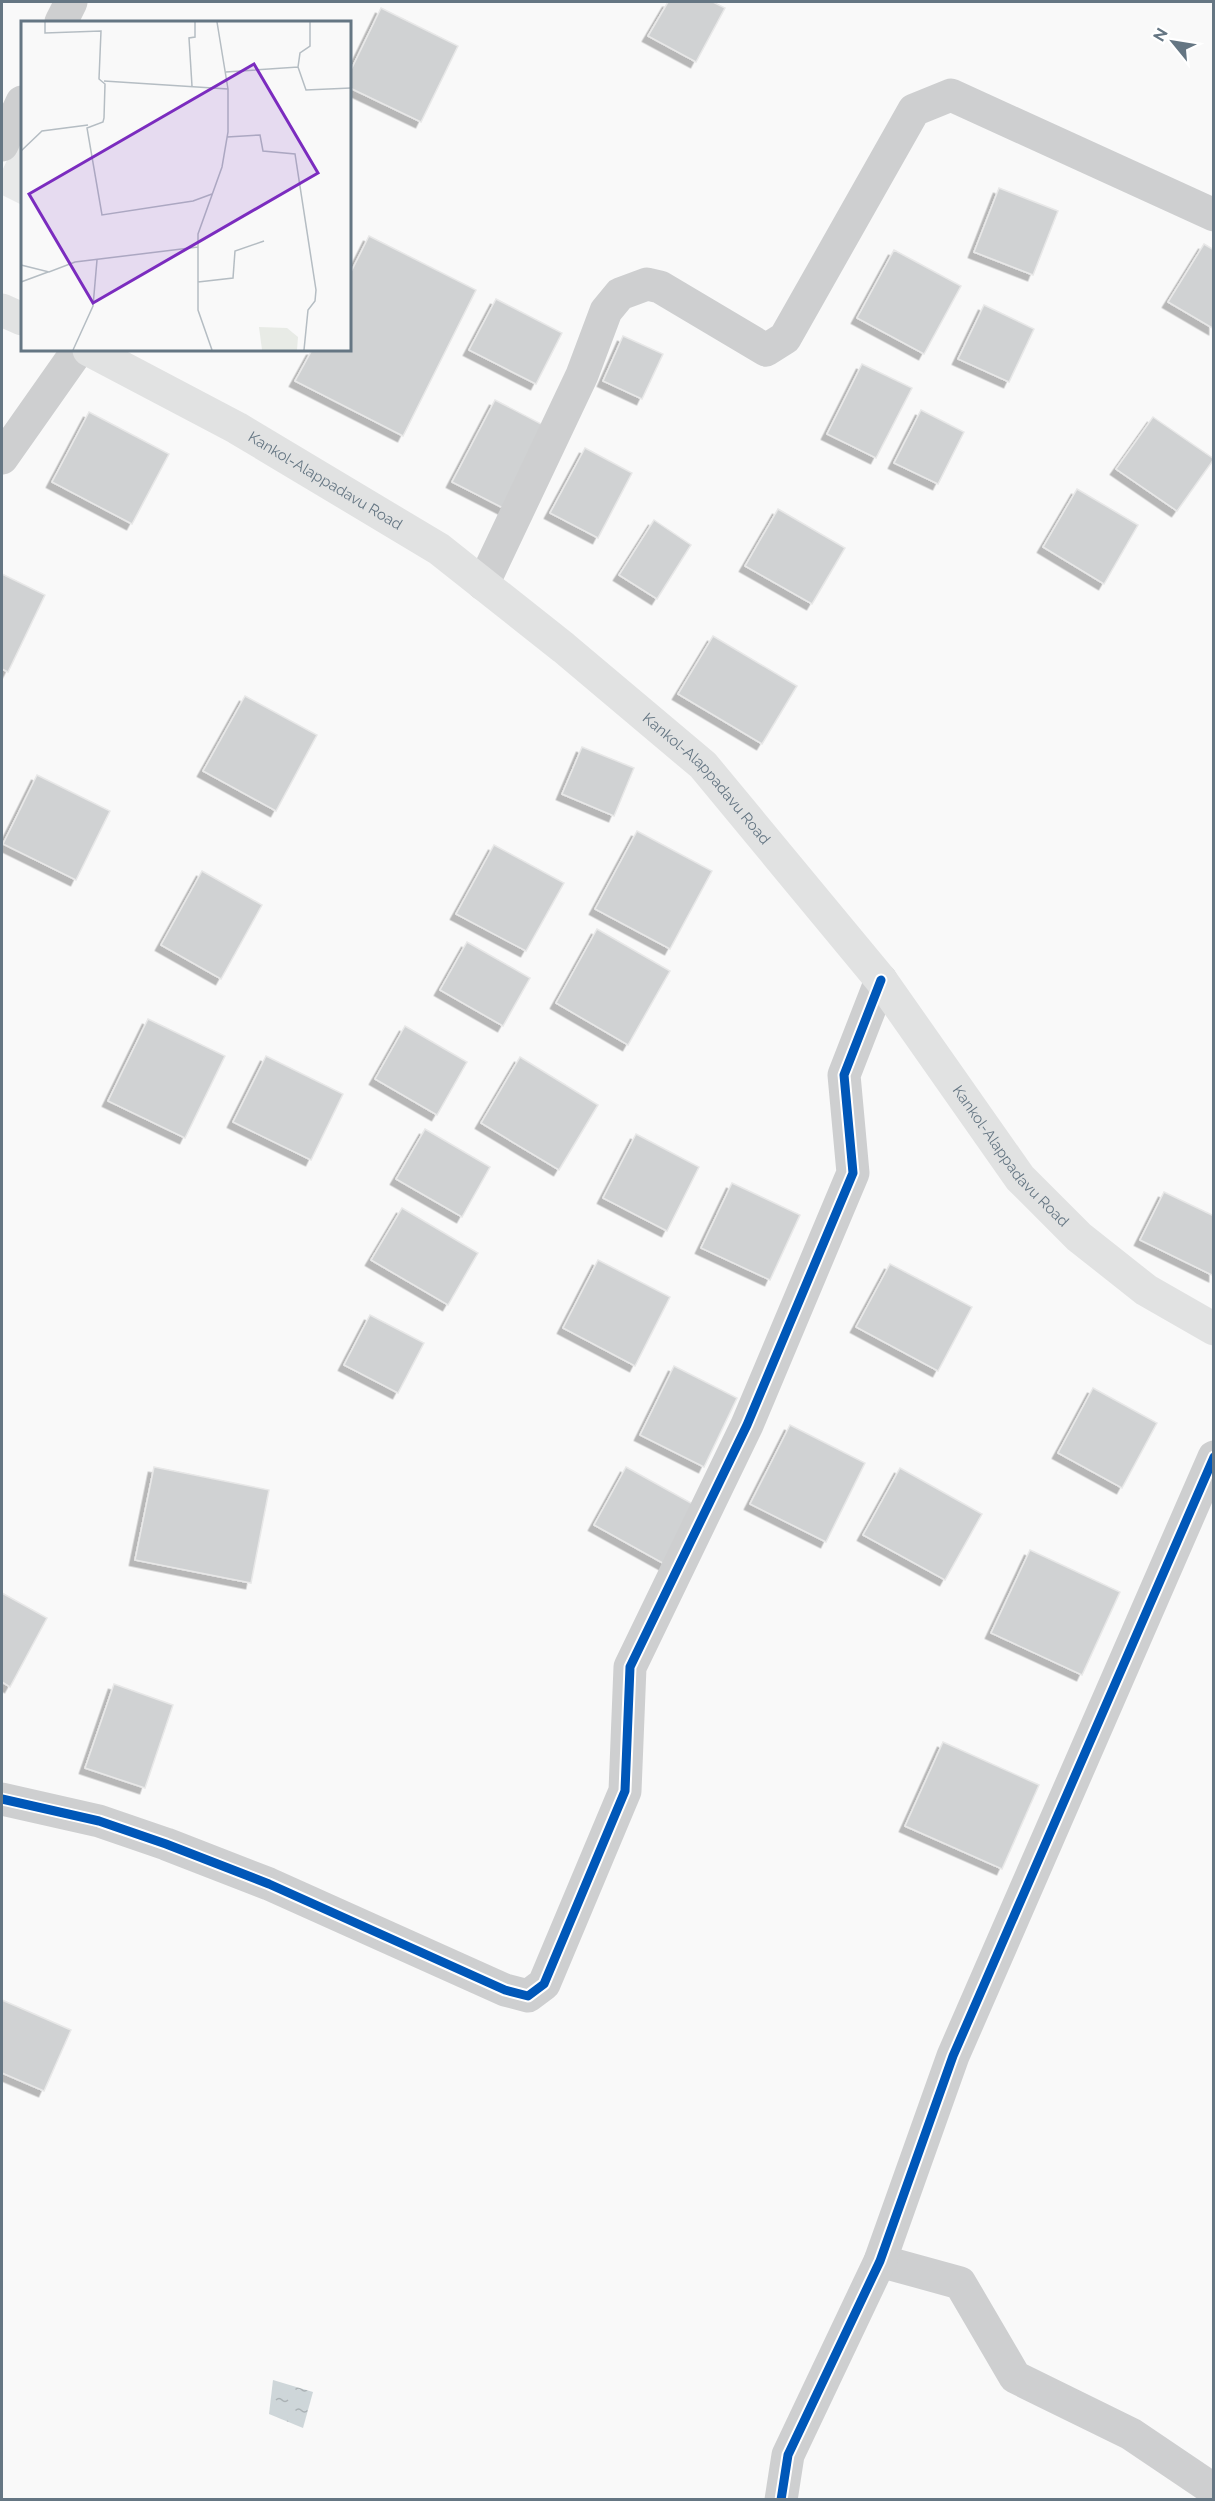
<svg xmlns="http://www.w3.org/2000/svg" width="1215" height="2501" viewBox="0 0 1215 2501" font-family="Raleway,sans-serif">
<style>
.built{fill:#e8e9e9}
.water{fill:url(#water-ripples)}
.building{fill:#d0d2d3;stroke:#e8e8e8;stroke-width:1.5;filter:url(#shadow)}
.lines{fill:none;stroke-linecap:round;stroke-linejoin:round}
.street{stroke:#cecfd0;stroke-width:33}
.secondary{stroke:#e1e2e2;stroke-width:33}
.cycleway-casing{stroke:#fff;stroke-width:13}
.cycleway{stroke:#0057b8;stroke-width:9}
.labels{text-anchor:middle;stroke-width:6;stroke-linejoin:round;paint-order:stroke}
.street-label{font-size:15px;fill:#657683;stroke:#fff}
.inset-road{fill:none;stroke:#b5bdc3;stroke-width:1.5}
.view{fill:#7b2cbf;fill-opacity:0.15;stroke:#7b2cbf;stroke-width:3}
.inset-edge{fill:none;stroke:#657683;stroke-width:3}
</style>
<defs>
<pattern id="water-ripples" width="26" height="14" patternUnits="userSpaceOnUse" patternTransform="scale(1.5)"><rect width="26" height="14" fill="#ced6d9"/><path d="M2 4q2-2 4 0t4 0M15 11q2-2 4 0t4 0" fill="none" stroke="#abb2b5"/></pattern>
<filter id="shadow"><feDropShadow dx="-5.5" dy="5.5" stdDeviation="0" flood-color="#0004"/></filter>
</defs>
<rect width="100%" height="100%" fill="#f9f9f9"/>
<!-- built -->
<path class="built" d="M 22,128 L 22,205 L 2,195 L 2,171 Z"/>
<!-- water -->
<path class="water" d="M 273,2380 L 313,2392 L 303,2428 L 269,2414 Z"/>
<!-- building -->
<g class="building">
<path d="M 668,2 L 713,2 L 725,8 L 696,62 L 648,36 Z"/>
<path d="M 381,8 L 458,46 L 421,122 L 350,88 L 350,72 Z"/>
<path d="M 999,188 L 1058,211 L 1033,275 L 974,252 Z"/>
<path d="M 369,236 L 476,290 L 403,436 L 295,381 L 312,350 L 350,350 L 350,274 Z"/>
<path d="M 1204,244 L 1214,250 L 1214,329 L 1168,302 Z"/>
<path d="M 894,250 L 961,286 L 924,354 L 857,318 Z"/>
<path d="M 496,299 L 562,333 L 536,384 L 469,350 Z"/>
<path d="M 984,305 L 1034,329 L 1009,382 L 958,359 Z"/>
<path d="M 623,336 L 663,354 L 642,399 L 603,381 Z"/>
<path d="M 862,364 L 912,388 L 876,458 L 827,434 Z"/>
<path d="M 495,400 L 547,427 L 505,509 L 452,482 Z"/>
<path d="M 921,410 L 964,432 L 938,484 L 894,463 Z"/>
<path d="M 89,412 L 169,454 L 132,524 L 52,482 Z"/>
<path d="M 1153,417 L 1214,459 L 1177,511 L 1116,469 Z"/>
<path d="M 585,448 L 632,473 L 598,538 L 550,513 Z"/>
<path d="M 1077,489 L 1138,525 L 1104,584 L 1043,547 Z"/>
<path d="M 778,509 L 845,548 L 812,604 L 745,566 Z"/>
<path d="M 654,520 L 691,545 L 657,599 L 619,575 Z"/>
<path d="M 2,574 L 45,595 L 8,672 L 2,669 Z"/>
<path d="M 713,636 L 797,686 L 762,744 L 678,694 Z"/>
<path d="M 245,696 L 317,735 L 276,811 L 203,771 Z"/>
<path d="M 582,747 L 634,768 L 614,816 L 562,794 Z"/>
<path d="M 37,775 L 110,811 L 76,880 L 3,844 Z"/>
<path d="M 637,831 L 712,871 L 670,949 L 595,909 Z"/>
<path d="M 494,845 L 564,883 L 526,951 L 456,914 Z"/>
<path d="M 202,871 L 262,905 L 221,979 L 161,945 Z"/>
<path d="M 597,929 L 670,971 L 628,1045 L 556,1003 Z"/>
<path d="M 467,942 L 530,978 L 503,1026 L 440,990 Z"/>
<path d="M 148,1019 L 225,1056 L 185,1138 L 108,1101 Z"/>
<path d="M 405,1026 L 467,1062 L 437,1115 L 375,1079 Z"/>
<path d="M 266,1056 L 343,1094 L 311,1160 L 233,1122 Z"/>
<path d="M 520,1057 L 598,1105 L 559,1170 L 481,1123 Z"/>
<path d="M 425,1129 L 490,1167 L 462,1217 L 396,1179 Z"/>
<path d="M 636,1134 L 699,1167 L 667,1231 L 603,1198 Z"/>
<path d="M 732,1183 L 800,1215 L 770,1280 L 701,1248 Z"/>
<path d="M 1164,1192 L 1214,1216 L 1214,1276 L 1140,1240 Z"/>
<path d="M 402,1208 L 478,1253 L 448,1305 L 371,1260 Z"/>
<path d="M 598,1260 L 670,1297 L 635,1366 L 563,1328 Z"/>
<path d="M 890,1264 L 972,1307 L 938,1371 L 856,1327 Z"/>
<path d="M 370,1315 L 424,1343 L 398,1393 L 344,1365 Z"/>
<path d="M 674,1366 L 737,1398 L 704,1467 L 640,1435 Z"/>
<path d="M 1093,1388 L 1157,1423 L 1122,1488 L 1058,1453 Z"/>
<path d="M 790,1425 L 865,1463 L 826,1542 L 750,1504 Z"/>
<path d="M 154,1467 L 269,1490 L 251,1583 L 135,1560 Z"/>
<path d="M 626,1467 L 700,1508 L 668,1566 L 594,1525 Z"/>
<path d="M 900,1468 L 982,1514 L 945,1580 L 863,1535 Z"/>
<path d="M 1030,1550 L 1120,1592 L 1082,1675 L 991,1633 Z"/>
<path d="M 2,1593 L 47,1618 L 10,1687 L 2,1682 Z"/>
<path d="M 114,1684 L 173,1705 L 145,1788 L 85,1768 Z"/>
<path d="M 943,1742 L 1039,1785 L 1002,1869 L 905,1826 Z"/>
<path d="M 2,2000 L 71,2030 L 44,2091 L 2,2073 Z"/>
</g>
<g class="lines">
<!-- street -->
<g class="street">
<path d="M 61,22 L 71,2"/>
<path d="M 2,145 L 22,102"/>
<path d="M 2,458 L 78,350"/>
<path d="M 483,584 L 582,375 L 606,311 L 620,294 L 647,284 L 660,287 L 766,350 L 785,338 L 914,110 L 951,95 L 1214,215"/>
<path d="M 2,1799 L 99,1821 L 166,1844 L 269,1884 L 505,1990 L 528,1996 L 544,1984 L 625,1791 L 630,1667 L 747,1425 L 853,1173 L 844,1075 L 881,980"/>
<path d="M 880,2261 L 960,2283 L 1015,2377 L 1131,2434 L 1214,2490"/>
<path d="M 781,2500 L 788,2455 L 880,2261 L 953,2056 L 1214,1457"/>
</g>
<!-- secondary -->
<g class="secondary">
<path d="M 2,310 L 22,319"/>
<path id="s1" d="M 89,350 L 237,428 L 439,549 L 564,648 L 703,765 L 881,980 L 1020,1178 L 1079,1237 L 1146,1290 L 1214,1329"/>
</g>
<defs>
<g id="cycleway">
<path d="M 2,1799 L 99,1821 L 166,1844 L 269,1884 L 505,1990 L 528,1996 L 544,1984 L 625,1791 L 630,1667 L 747,1425 L 853,1173 L 844,1075 L 881,980"/>
<path d="M 781,2500 L 788,2455 L 880,2261 L 953,2056 L 1214,1457"/>
</g>
</defs>
<!-- cycleway casing -->
<use href="#cycleway" class="cycleway-casing"/>
<!-- cycleway -->
<use href="#cycleway" class="cycleway"/>
</g>
<g class="labels">
<!-- street labels -->
<g class="street-label">
<text dy="5" stroke="none"><textPath href="#s1" startOffset="270">Kankol-Alappadavu Road</textPath></text>
<text dy="5" stroke="none"><textPath href="#s1" startOffset="756">Kankol-Alappadavu Road</textPath></text>
<text dy="5" stroke="none"><textPath href="#s1" startOffset="1242">Kankol-Alappadavu Road</textPath></text>
</g>
</g>
<!-- overview -->
<g transform="translate(21 21)">
<rect width="330" height="330" fill="#f9f9f9"/>
<path d="M 238,306 L 266,307 L 277,316 L 276,329 L 241,329 Z" fill="#e8ebe6"/>
<path class="inset-road" d="M 24,1 L 24,12 L 80,10 L 78,58 L 84,63 L 83,97 L 82,101 L 66,107 L 81,194 L 172,180 L 191,173M 277,46 L 279,32 L 289,25 L 289,1M 205,51 L 277,46 L 285,69 L 330,67M 83,60 L 207,68M 171,65 L 168,17 L 174,16 L 174,1M 206,116 L 239,114 L 242,130 L 274,133 L 295,269 L 294,280 L 287,289 L 283,329M 0,130 L 21,110 L 67,104M 0,244 L 28,251 L 54,241 L 177,226M 0,261 L 27,251M 177,261 L 212,257 L 214,230 L 243,220M 52,329 L 72,285 L 76,239M 191,329 L 177,289 L 177,213 L 201,146 L 207,111 L 207,68 L 196,1"/>
<path class="view" d="M 233,43 L 297,152 L 72,282 L 8,173 Z"/>
<rect width="330" height="330" class="inset-edge"/>
</g>
<!-- border -->
<rect width="1215" height="2501" fill="none" stroke="#657683" stroke-width="6"/>
<!-- north arrow -->
<g transform="translate(1173 42) rotate(300)" stroke="#ffffff" stroke-width="4.5" paint-order="stroke">
<path d="M0-4.5L10 22L0 15L-10 22Z" fill="#657683"/>
<text y="-9" font-size="16" font-weight="bold" text-anchor="middle" fill="#657683">N</text>
</g>
</svg>
